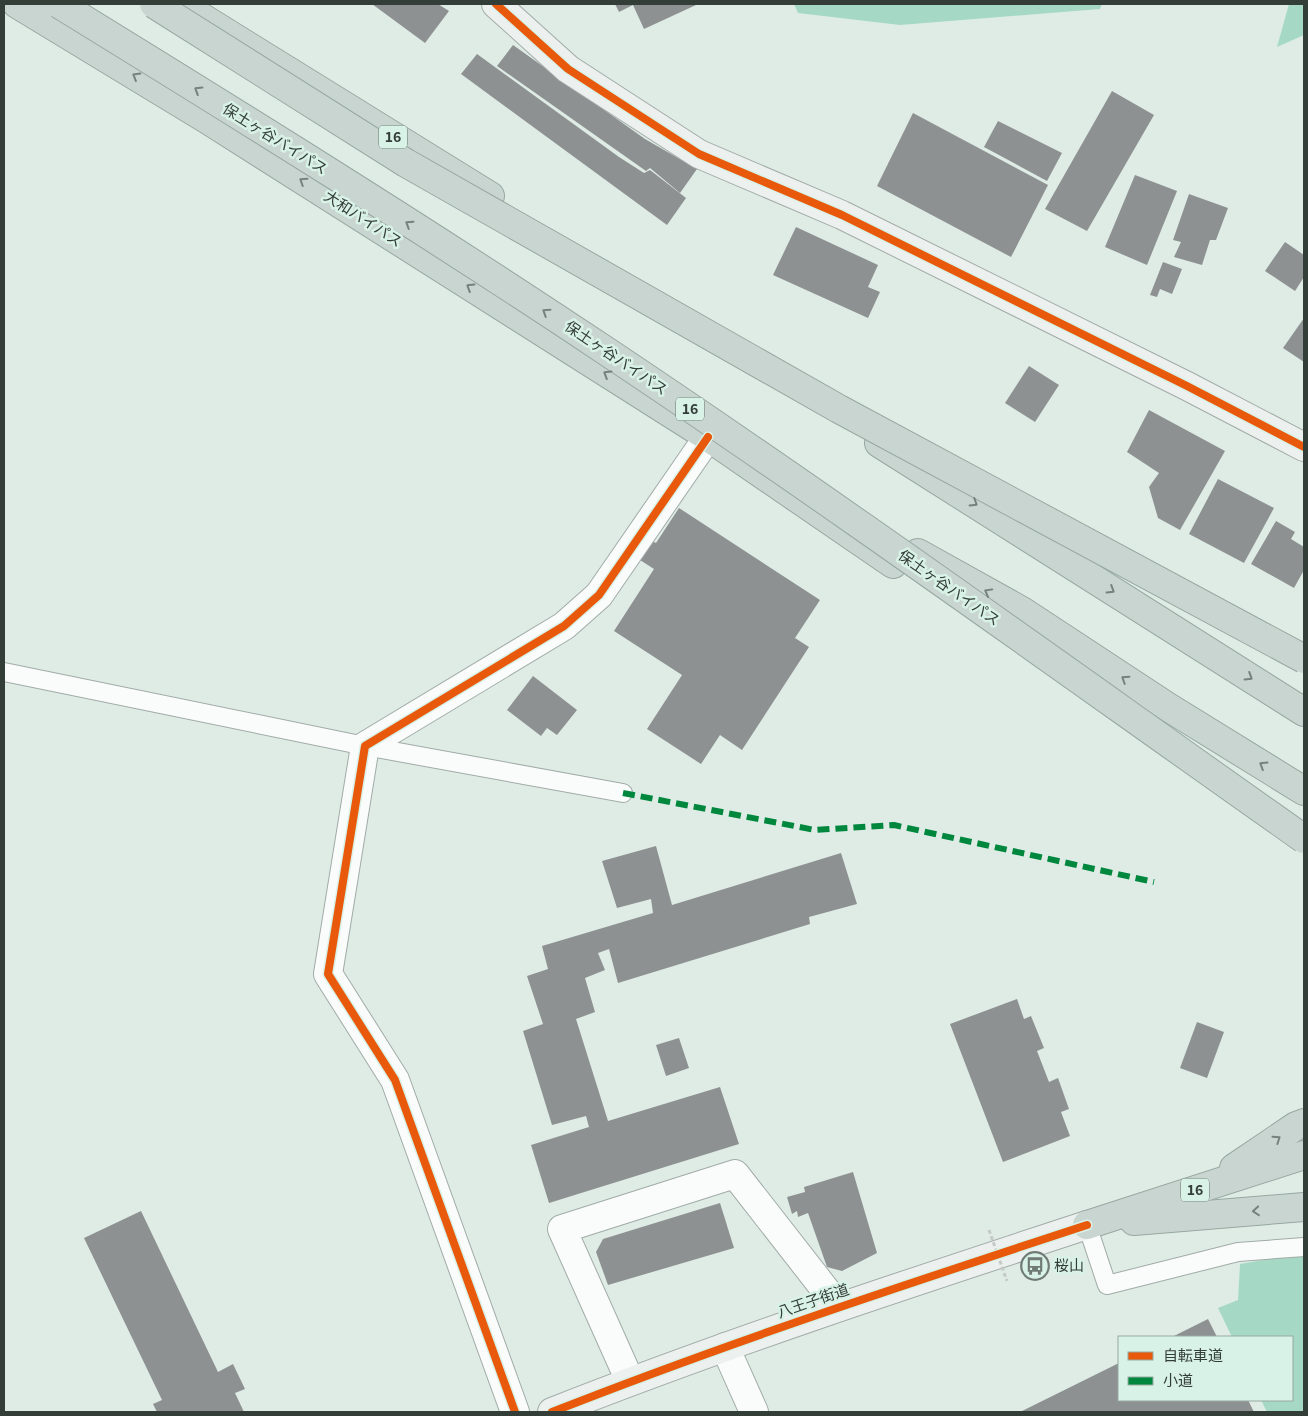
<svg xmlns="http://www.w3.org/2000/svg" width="1308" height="1416" viewBox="0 0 1308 1416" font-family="Georgia,'Noto Sans JP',serif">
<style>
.forest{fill:#a5d9c5}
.building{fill:#8e9191}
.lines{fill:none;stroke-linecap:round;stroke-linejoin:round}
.lane-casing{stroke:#a1aba7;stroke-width:20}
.street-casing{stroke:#a1aba7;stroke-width:30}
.secondary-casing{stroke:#a1aba7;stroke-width:30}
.highway-casing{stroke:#96a8a1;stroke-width:30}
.lane{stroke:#fafcfb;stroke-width:18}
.street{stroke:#fafcfb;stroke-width:28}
.secondary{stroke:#ecf0ee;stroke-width:28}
.highway{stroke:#c9d5d1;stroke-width:28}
.highway-bridge-casing{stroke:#96a8a1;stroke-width:30;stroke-linecap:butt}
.path-bridge{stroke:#c5cac8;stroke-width:3;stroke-dasharray:4 2.5;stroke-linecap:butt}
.highway-bridge{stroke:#c9d5d1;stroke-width:28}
.quiet{stroke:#00873e;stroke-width:6;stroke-dasharray:12 6;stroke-linecap:butt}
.cycleway-casing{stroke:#d9f2e7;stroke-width:11}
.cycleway{stroke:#e8590c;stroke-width:8}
.oneway{stroke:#77827d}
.labels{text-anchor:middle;stroke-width:5;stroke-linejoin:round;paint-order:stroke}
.shield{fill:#d9f2e7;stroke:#66746d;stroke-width:1}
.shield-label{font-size:14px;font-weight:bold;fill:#343e39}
.street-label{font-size:15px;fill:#343e39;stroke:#d9f2e7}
.poi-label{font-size:15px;fill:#343e39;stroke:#d9f2e7;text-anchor:start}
</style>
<rect width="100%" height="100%" fill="#dfece6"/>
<!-- forest -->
<g class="forest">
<path d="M 794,4 L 1102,4 L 1100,9 L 900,25 L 798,13 Z"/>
<path d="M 1289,4 L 1304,4 L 1304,35 L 1277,47 Z"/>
<path d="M 1304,1253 L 1304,1412 L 1267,1412 L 1261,1400 L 1292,1400 L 1292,1337 L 1232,1337 L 1218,1308 L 1238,1300 L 1240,1264 Z"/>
</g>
<!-- building -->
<g class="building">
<path d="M 372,4 L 438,4 L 449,11 L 425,43 Z"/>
<path d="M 615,4 L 695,4 L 696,5 L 644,29 L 633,5 L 619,12 Z"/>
<path d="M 513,45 L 645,139 L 697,169 L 680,193 L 650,168 L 646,171 L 497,66 Z"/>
<path d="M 477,54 L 619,157 L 644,173 L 650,170 L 686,198 L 667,225 L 461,74 Z"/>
<path d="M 1112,91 L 1154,115 L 1087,231 L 1045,209 Z"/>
<path d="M 913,113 L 1048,185 L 1011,257 L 877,186 Z"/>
<path d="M 998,121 L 1062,153 L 1047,181 L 984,147 Z"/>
<path d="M 1135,175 L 1177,191 L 1147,265 L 1105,247 Z"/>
<path d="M 1189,194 L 1228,208 L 1216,240 L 1210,240 L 1202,265 L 1174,257 L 1181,242 L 1173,240 Z"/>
<path d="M 796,227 L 878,265 L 868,287 L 880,292 L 868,318 L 773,275 Z"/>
<path d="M 1285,242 L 1304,255 L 1304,277 L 1295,291 L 1265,271 Z"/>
<path d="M 1163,262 L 1182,269 L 1172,294 L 1160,289 L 1157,297 L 1150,295 Z"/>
<path d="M 1304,318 L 1304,362 L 1283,348 Z"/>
<path d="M 1029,366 L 1059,385 L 1035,422 L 1005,403 Z"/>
<path d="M 1149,410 L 1225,451 L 1180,530 L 1158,518 L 1149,487 L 1159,473 L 1127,452 Z"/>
<path d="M 1218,479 L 1274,508 L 1244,563 L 1189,534 Z"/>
<path d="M 679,508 L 820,600 L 795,638 L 809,647 L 742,750 L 720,735 L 701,764 L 647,729 L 682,675 L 614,631 L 654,569 L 640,560 L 652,541 L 656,543 Z"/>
<path d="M 1276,521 L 1295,532 L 1291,539 L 1304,547 L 1304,570 L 1294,588 L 1251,564 Z"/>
<path d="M 533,676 L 577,710 L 557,735 L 547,728 L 541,736 L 507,710 Z"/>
<path d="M 656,846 L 672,905 L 841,853 L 857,904 L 809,917 L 810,924 L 618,983 L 609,949 L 598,953 L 605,970 L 585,978 L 595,1012 L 576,1019 L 608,1121 L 720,1087 L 739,1144 L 549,1203 L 531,1145 L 589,1127 L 586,1116 L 552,1125 L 523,1031 L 543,1024 L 527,976 L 548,969 L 542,946 L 653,913 L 651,899 L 617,908 L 602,861 Z"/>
<path d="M 1017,999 L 1024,1019 L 1031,1016 L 1044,1048 L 1037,1051 L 1049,1082 L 1058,1078 L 1069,1109 L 1061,1112 L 1070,1136 L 1003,1162 L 950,1024 Z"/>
<path d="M 1197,1022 L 1224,1032 L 1207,1078 L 1180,1068 Z"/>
<path d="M 679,1038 L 689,1068 L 666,1076 L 656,1045 Z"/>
<path d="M 853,1172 L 877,1253 L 842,1271 L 827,1267 L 808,1213 L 798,1217 L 797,1211 L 792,1214 L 787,1197 L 805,1192 L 804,1187 Z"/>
<path d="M 720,1203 L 734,1248 L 608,1285 L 596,1252 L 603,1239 Z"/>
<path d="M 141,1211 L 218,1372 L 233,1364 L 245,1389 L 235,1393 L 244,1412 L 157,1412 L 153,1404 L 162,1400 L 84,1238 Z"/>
<path d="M 1208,1319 L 1217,1337 L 1172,1337 Z"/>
<path d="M 1119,1363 L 1119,1400 L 1248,1400 L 1254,1412 L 1020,1412 Z"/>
</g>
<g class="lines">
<defs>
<g id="lane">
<path d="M 4,672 L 365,746 L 623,793"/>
<path d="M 1087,1225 L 1107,1285 L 1238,1252 L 1304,1247"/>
</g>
<g id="street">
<path d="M 725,1347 L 754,1412"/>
<path d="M 630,1381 L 562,1229 L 735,1174 L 838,1306"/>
<path d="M 515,1412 L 395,1080 L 328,974 L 365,746 L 564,626 L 599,595 L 708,437"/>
</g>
<g id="secondary">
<path d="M 496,4 L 568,69 L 699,154 L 842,215 L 1187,386 L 1304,447"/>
<path d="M 552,1412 C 727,1343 907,1284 1087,1225"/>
</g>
<g id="highway">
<path d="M 17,4 L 208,120 L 708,437 L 893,564"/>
<path d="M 193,12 L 490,196"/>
<path d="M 879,443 L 1304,712"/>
<path d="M 918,553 L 1022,611 L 1168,707 L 1304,791"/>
<path d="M 1234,1168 L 1296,1126 L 1304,1123"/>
<path d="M 1134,1221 L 1304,1207"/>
<path d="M 1087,1225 L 1304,1155"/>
</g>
</defs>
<!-- lane casing -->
<use href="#lane" class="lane-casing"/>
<!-- street casing -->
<use href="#street" class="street-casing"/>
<!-- secondary casing -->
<use href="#secondary" class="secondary-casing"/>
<!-- highway casing -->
<use href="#highway" class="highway-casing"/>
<!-- lane -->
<use href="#lane" class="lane"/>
<!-- street -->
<use href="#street" class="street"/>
<!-- secondary -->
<use href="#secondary" class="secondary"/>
<!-- highway -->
<use href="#highway" class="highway"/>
<defs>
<g id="highway-bridge">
<path d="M 59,4 C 241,116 423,229 600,347 C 839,506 1070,674 1304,839"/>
<path d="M 154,4 L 406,163 L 839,409 L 1304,659"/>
</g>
</defs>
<!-- highway-bridge casing -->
<use href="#highway-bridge" class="highway-bridge-casing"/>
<!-- path-bridge -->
<path class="path-bridge" d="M 989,1230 L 1007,1281"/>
<!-- highway-bridge -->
<use href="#highway-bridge" class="highway-bridge"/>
<!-- quiet -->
<path class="quiet" d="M 623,793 L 815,830 L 894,825 L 1154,882"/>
<defs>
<g id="cycleway">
<path d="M 496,4 L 568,69 L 699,154 L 842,215 L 1187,386 L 1304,447"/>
<path d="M 515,1412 L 395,1080 L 328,974 L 365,746 L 564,626 L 599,595 L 708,437"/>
<path d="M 552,1412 C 727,1343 907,1284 1087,1225"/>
</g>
</defs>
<!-- cycleway casing -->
<use href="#cycleway" class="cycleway-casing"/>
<!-- cycleway -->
<use href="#cycleway" class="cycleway"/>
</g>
<!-- one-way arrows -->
<defs><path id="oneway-chevron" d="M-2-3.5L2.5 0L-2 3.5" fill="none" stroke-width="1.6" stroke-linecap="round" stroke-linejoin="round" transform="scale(1.25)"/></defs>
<g class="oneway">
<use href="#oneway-chevron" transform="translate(136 76) rotate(-149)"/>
<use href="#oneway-chevron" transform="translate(198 90) rotate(-148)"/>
<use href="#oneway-chevron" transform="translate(303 181) rotate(-147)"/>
<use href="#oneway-chevron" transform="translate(409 224) rotate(-147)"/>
<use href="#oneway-chevron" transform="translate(470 287) rotate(-148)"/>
<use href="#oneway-chevron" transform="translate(546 312) rotate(-147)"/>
<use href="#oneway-chevron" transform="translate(607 374) rotate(-148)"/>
<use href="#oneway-chevron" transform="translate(974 503) rotate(32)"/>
<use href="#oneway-chevron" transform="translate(1111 590) rotate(32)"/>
<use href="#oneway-chevron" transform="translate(988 592) rotate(-151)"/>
<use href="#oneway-chevron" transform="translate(1249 677) rotate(32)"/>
<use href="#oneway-chevron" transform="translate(1125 679) rotate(-147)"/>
<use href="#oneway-chevron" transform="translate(1263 765) rotate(-148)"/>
<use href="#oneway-chevron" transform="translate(1277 1139) rotate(-34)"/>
<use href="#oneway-chevron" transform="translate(1256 1211) rotate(175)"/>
</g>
<!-- icons -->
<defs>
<symbol id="bus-ring" viewBox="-11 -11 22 22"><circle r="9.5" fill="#d9f2e7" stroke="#707b76" stroke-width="1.5"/><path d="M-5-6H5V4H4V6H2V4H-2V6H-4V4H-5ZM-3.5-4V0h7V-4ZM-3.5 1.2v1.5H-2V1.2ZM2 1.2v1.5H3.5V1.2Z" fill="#707b76"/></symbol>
</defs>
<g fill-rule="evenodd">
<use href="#bus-ring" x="1019" y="1250" width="32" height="32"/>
</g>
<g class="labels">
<!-- shield labels -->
<g class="shield">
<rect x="379" y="125.5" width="28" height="23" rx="4"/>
<rect x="676" y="397.5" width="28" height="23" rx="4"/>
<rect x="1181" y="1178.5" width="28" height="23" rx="4"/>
</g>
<g class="shield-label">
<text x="393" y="142">16</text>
<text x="690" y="414">16</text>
<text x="1195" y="1195">16</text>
</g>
<!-- street labels -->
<g class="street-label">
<text transform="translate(275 139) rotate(32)" y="5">保土ヶ谷バイパス</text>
<text transform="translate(363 219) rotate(33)" y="5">大和バイパス</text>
<text transform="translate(616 358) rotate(34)" y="5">保土ヶ谷バイパス</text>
<text transform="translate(949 588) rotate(35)" y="5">保土ヶ谷バイパス</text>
<text transform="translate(813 1301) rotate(-19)" y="5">八王子街道</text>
</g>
<!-- poi labels -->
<g class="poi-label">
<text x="1054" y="1271">桜山</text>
</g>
</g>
<!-- border -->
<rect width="1308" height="1416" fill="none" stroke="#343e39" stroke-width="10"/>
<!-- legend -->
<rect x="1118" y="1336" width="175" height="65" fill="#d9f2e7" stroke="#97aaa1"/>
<rect x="1128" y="1352" width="25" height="8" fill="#e8590c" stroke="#97aaa1"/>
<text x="1163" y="1361" font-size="15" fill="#343e39">自転車道</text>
<rect x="1128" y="1377" width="25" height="8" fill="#00873e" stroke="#97aaa1"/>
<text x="1163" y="1386" font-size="15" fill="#343e39">小道</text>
</svg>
